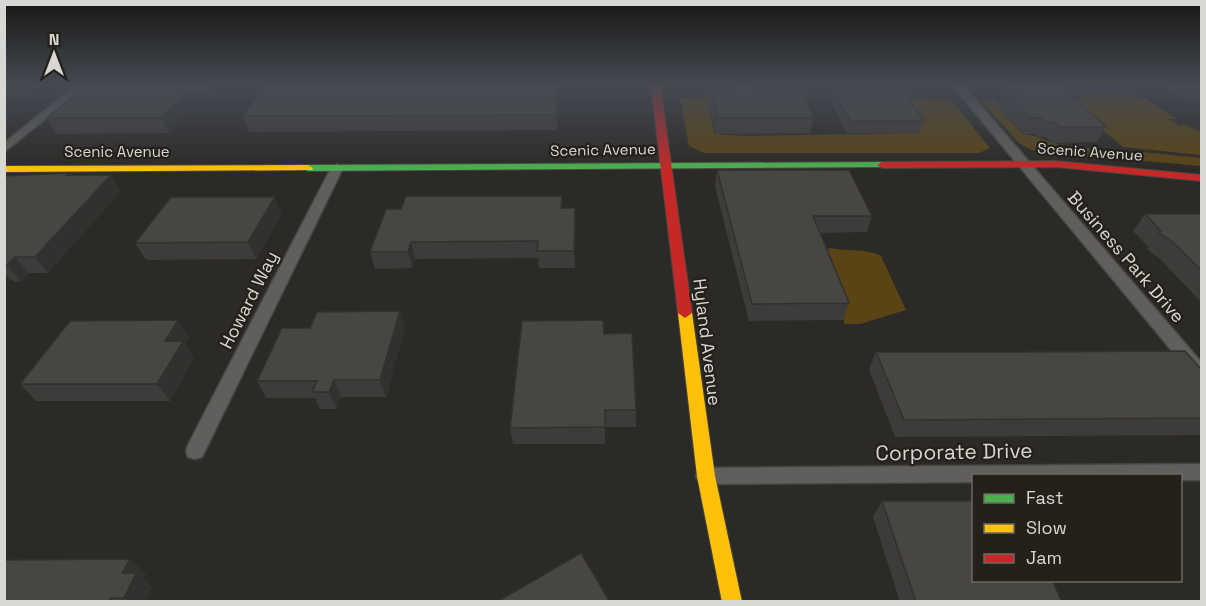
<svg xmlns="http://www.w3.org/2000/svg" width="1206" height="606" viewBox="0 0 1206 606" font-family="'Space Grotesk',sans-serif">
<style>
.green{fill:#5a4416}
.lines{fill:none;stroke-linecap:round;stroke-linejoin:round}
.street-casing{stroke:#474643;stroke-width:3}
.fast-casing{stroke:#474643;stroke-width:2}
.slow-casing{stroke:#474643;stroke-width:2}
.jam-casing{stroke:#474643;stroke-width:2}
.street{fill:#605f5d;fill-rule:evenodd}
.fast{fill:#4caf50;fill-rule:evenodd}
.slow{fill:#ffc107;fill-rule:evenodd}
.jam{fill:#c62828;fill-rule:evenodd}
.wall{fill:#3e3c3a}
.shaded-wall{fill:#32312f}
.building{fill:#484643;stroke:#32312f;stroke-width:1.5}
.labels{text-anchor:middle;stroke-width:4.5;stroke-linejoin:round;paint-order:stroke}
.far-street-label{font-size:15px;fill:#d9d7d3;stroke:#24211b}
.street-label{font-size:18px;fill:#d9d7d3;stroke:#24211b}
.near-street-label{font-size:21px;fill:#d9d7d3;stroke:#24211b}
</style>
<rect width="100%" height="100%" fill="#2c2a27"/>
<!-- green -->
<g class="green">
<path d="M 1072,94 L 1125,94 L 1142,100 L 1145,98 L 1177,119 L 1168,119 L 1181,126 L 1184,124 L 1201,132 L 1201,155 L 1123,147 L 1097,125 L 1104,124 L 1098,118 L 1093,120 L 1075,104 L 1080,97 Z"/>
<path d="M 710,97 L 720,107 L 708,107 L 715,134 L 743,136 L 920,133 L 901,104 L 858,98 L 951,100 L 990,148 L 979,153 L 704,153 L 689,146 L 680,98 Z"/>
<path d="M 980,100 L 996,100 L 1001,105 L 997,106 L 1023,134 C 1037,135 1047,142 1058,144 L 1052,151 L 1031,150 L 1019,143 Z"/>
<path d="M 1067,147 L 1100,149 L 1127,155 L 1128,151 L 1132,151 L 1201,158 L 1201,166 L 1066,154 L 1063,150 Z"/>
<path d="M 831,248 C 847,252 867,248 881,256 L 906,310 L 860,324 L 845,324 L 817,251 Z"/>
</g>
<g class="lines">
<defs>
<g id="street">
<path d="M 76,85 L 88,85 L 4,152 L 4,143 Z"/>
<path d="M 952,85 L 963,85 L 1202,363 L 1202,381 L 1196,380 Z"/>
<path d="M 337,164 L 343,168 L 202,457 L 195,459 L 188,457 L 186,451 L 188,445 L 331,168 Z"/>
<path d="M 1202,464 L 1202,480 L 1180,480 L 1180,476 L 974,476 L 974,482 L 706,484 L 699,482 L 696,476 L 699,470 L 706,468 Z"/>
</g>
<path id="fast" d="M 882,162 L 886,163 L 886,167 L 308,171 L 303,168 L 308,165 Z"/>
<g id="slow">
<path d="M 308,165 L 313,168 L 312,170 L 4,172 L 4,166 Z"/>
<path d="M 685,308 L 692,313 L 715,476 L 742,602 L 722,602 L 697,476 L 678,313 Z"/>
</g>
<g id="jam">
<path d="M 651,85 L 660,85 L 692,313 L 685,318 L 678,313 Z"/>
<path d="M 1056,161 L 1202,175 L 1202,181 L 1056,167 L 882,168 L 877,165 L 882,162 Z"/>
</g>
</defs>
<!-- street casing -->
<use href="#street" class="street-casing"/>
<!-- fast casing -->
<use href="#fast" class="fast-casing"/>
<!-- slow casing -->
<use href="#slow" class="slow-casing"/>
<!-- jam casing -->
<use href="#jam" class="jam-casing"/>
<!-- street -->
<use href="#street" class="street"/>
<!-- fast -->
<use href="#fast" class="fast"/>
<!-- slow -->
<use href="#slow" class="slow"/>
<!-- jam -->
<use href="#jam" class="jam"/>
</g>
<!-- wall -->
<g class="wall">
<path d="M 87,85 L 213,85 L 209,91 L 178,91 L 190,111 L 169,133 L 57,134 L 47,118 Z"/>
<path d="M 267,85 L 560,85 L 557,130 L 249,132 L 243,116 Z"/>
<path d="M 1008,85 L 1060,85 L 1106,127 L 1097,142 L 1051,143 L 1046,137 L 1038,137 L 1035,134 L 1024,134 L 998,106 Z"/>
<path d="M 1164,85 L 1202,85 L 1202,101 L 1185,101 Z"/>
<path d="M 735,86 L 751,91 L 814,118 L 810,133 L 716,134 L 709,107 L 711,92 L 734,91 Z"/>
<path d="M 835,93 L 924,121 L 919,133 L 847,133 L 832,105 Z"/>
<path d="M 717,170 L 872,216 L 867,232 L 820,233 L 849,303 L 843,320 L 749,321 L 715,186 Z"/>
<path d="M 70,173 L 71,175 L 111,175 L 121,191 L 48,273 L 29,273 L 21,282 L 15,282 L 4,275 L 4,176 Z"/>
<path d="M 562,196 L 562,208 L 575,208 L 575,268 L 539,268 L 538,258 L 415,259 L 412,268 L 375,269 L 370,252 L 401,209 Z"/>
<path d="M 282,214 L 256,259 L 146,260 L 135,243 Z"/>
<path d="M 1145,214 L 1202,214 L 1202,303 L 1161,260 L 1147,249 L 1149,247 L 1133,231 Z"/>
<path d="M 405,328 L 386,397 L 341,397 L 337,409 L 320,409 L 315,398 L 266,398 L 257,381 Z"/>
<path d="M 604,334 L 636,410 L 636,427 L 605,427 L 605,444 L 513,444 L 510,428 Z"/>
<path d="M 189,337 L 185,343 L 194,358 L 170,401 L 36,401 L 20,384 Z"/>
<path d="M 876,352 L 1202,370 L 1202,435 L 895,437 L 869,369 Z"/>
<path d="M 882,501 L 1062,602 L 900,602 L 873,517 Z"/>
<path d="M 146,574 L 143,579 L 152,587 L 146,602 L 4,602 Z"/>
</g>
<!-- shaded-wall -->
<g class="shaded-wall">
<path d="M 7,85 L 37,85 L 6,107 L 11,115 L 4,120 L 4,87 Z"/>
<path d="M 206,85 L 213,85 L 209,91 Z"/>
<path d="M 558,85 L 560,85 L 557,130 L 556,115 Z"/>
<path d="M 183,96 L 190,111 L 169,133 L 161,118 Z"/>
<path d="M 111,175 L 121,191 L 48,273 L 35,257 Z"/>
<path d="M 275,197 L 282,214 L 256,259 L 248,242 Z"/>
<path d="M 575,208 L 576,224 L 575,268 L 574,251 Z"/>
<path d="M 411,242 L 415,259 L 412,268 L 408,252 Z"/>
<path d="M 15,257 L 29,273 L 21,282 L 7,265 Z"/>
<path d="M 400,311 L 405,328 L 386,397 L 380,380 Z"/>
<path d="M 178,320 L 189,337 L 185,343 L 194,358 L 170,401 L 157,384 L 165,341 Z"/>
<path d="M 334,380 L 341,397 L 337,409 L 329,392 Z"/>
<path d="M 130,559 L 146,574 L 143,579 L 152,587 L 146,602 L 129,602 L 124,598 L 122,573 Z"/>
</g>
<!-- building -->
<g class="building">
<path d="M 87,85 L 174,85 L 183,96 L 161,118 L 47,118 Z"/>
<path d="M 267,85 L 558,85 L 556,115 L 243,116 Z"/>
<path d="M 1017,85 L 1060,85 L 1106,127 L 1059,127 L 1054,122 L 1046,122 L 1043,118 L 1032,118 L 1005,91 L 1023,91 Z"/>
<path d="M 735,86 L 749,86 L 751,91 L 768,92 L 802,92 L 814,118 L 718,118 L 711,92 L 736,91 Z"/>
<path d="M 835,93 L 904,93 L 924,121 L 850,121 Z"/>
<path d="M 717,170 L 849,170 L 872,216 L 813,216 L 849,303 L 752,304 Z"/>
<path d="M 70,173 L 67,175 L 111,175 L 35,257 L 15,257 L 7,265 L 4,265 L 4,176 Z"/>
<path d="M 406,196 L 562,196 L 561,208 L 575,208 L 574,251 L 537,251 L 538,241 L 411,242 L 408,252 L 370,252 L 386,209 L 401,209 Z"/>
<path d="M 171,197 L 275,197 L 248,242 L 135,243 Z"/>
<path d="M 1145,214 L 1202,214 L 1202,271 L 1174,243 L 1159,233 L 1161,231 Z"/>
<path d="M 400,311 L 380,380 L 334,380 L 329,392 L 312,392 L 317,381 L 257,381 L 282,328 L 310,328 L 317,312 Z"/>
<path d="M 178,320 L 165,341 L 183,341 L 157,384 L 20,384 L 70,321 Z"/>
<path d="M 603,320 L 604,334 L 632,333 L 636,410 L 605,410 L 605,427 L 510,428 L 522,321 Z"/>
<path d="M 1185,351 L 1202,370 L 1202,418 L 904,420 L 876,352 L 1022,352 Z"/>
<path d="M 882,501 L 974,501 L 974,580 L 1052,580 L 1062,602 L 916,602 Z"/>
<path d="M 581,553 L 610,602 L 497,602 Z"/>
<path d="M 130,559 L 122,573 L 136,573 L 124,598 L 110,598 L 109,602 L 4,602 L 4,560 Z"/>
</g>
<!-- sky -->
<linearGradient id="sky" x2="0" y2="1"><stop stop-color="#181715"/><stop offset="0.5" stop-color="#454a52"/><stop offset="1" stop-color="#454a52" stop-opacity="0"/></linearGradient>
<rect width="1206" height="170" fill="url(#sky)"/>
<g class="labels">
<!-- far-street labels -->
<g class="far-street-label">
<text transform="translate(603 150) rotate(-1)" y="5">Scenic Avenue</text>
<text x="117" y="157">Scenic Avenue</text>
<text transform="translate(1090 152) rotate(4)" y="5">Scenic Avenue</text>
</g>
<!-- street labels -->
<g class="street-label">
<text transform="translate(1126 257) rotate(49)" y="6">Business Park Drive</text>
<text transform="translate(249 300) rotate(-63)" y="6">Howard Way</text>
<text transform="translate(707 342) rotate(83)" y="6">Hyland Avenue</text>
</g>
<!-- near-street labels -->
<g class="near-street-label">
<text transform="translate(954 452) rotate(-1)" y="7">Corporate Drive</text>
</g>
</g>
<!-- border -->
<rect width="1206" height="606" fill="none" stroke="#d9d7d3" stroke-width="12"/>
<!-- legend -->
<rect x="972" y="474" width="210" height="108" fill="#24211b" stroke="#6c6a65" stroke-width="1.5"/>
<rect x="984" y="494" width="30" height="9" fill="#4caf50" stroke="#6c6a65" stroke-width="1.5"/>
<text x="1026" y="504" font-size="18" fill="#d9d7d3">Fast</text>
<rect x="984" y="524" width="30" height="9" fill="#ffc107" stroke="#6c6a65" stroke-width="1.5"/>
<text x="1026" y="534" font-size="18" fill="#d9d7d3">Slow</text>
<rect x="984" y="554" width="30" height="9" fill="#c62828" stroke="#6c6a65" stroke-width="1.5"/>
<text x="1026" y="564" font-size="18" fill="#d9d7d3">Jam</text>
<!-- north arrow -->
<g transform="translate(54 54)" stroke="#24211b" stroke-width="4.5" paint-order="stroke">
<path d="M0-4.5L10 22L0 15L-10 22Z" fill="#d9d7d3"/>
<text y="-9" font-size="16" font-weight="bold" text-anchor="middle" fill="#d9d7d3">N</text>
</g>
</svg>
